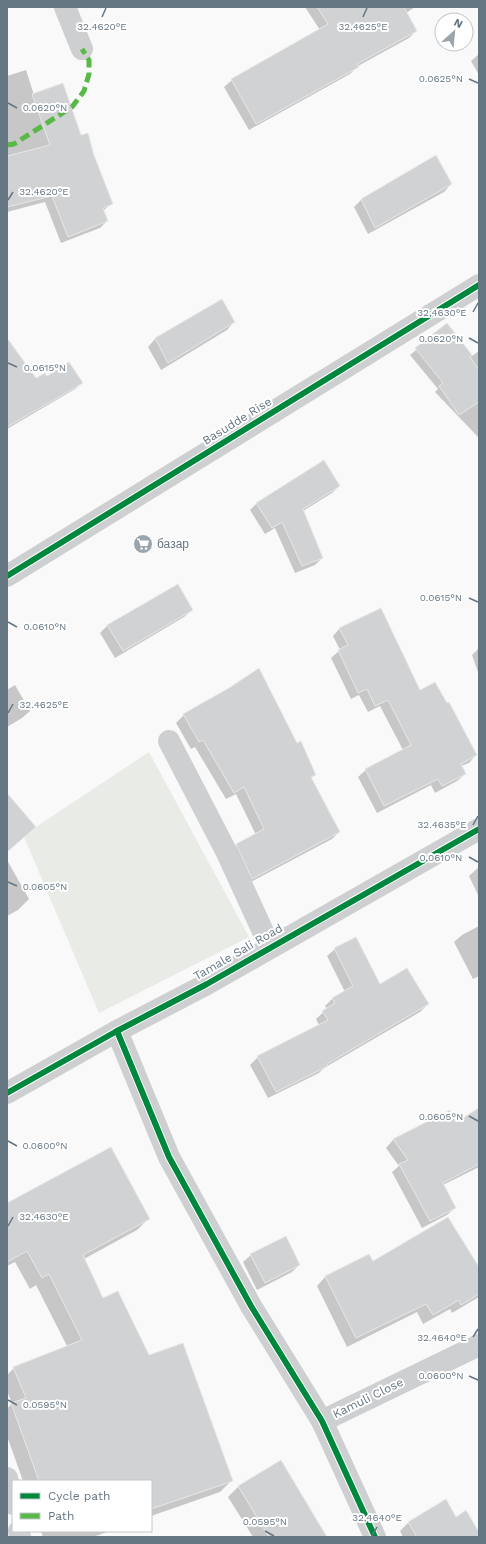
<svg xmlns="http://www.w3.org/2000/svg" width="486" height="1544" viewBox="0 0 486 1544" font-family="'Work Sans',sans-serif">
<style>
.green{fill:#e8ebe6}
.shadow{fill:#0003}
.building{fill:#d0d2d3;stroke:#e8e8e8}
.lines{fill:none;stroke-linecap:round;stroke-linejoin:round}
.minor{stroke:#cecfd0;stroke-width:22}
.quiet{stroke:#58b947;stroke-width:5;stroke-dasharray:10 5;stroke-linecap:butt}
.cycleway-casing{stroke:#fff;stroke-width:8}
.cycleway{stroke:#00873e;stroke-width:6}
.ticks{fill:none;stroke:#657683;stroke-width:1.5}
.labels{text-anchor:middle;stroke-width:4;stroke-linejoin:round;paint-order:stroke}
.street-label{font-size:12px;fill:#657683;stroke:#fff}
.poi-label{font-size:12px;fill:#657683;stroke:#fff;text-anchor:start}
.ticks-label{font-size:10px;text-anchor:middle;fill:#657683;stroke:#fff;stroke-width:4;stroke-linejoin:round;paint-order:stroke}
</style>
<rect width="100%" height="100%" fill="#f9f9f9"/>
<!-- green -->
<path class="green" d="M 149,752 L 249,937 L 99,1013 L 24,837 L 36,827 Z"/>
<!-- shadow -->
<g class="shadow">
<path d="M 305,7 L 415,7 L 406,13 L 416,31 L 409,38 L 358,66 L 350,74 L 249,130 L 224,87 L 232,80 L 320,30 Z"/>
<path d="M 479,54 L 479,75 L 471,61 Z"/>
<path d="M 26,70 L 34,95 L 80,136 L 93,155 L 112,203 L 103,211 L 107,221 L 100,228 L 61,243 L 45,202 L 7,212 L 7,76 Z"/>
<path d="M 451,184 L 444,192 L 368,234 L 354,207 L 362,199 Z"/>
<path d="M 222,300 L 234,322 L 227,330 L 161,370 L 148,347 L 155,339 Z"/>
<path d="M 447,325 L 472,356 L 479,351 L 479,438 L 435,392 L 438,389 L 410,355 Z"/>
<path d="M 7,364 L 35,380 L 46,378 L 82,383 L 75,389 L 7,429 Z"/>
<path d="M 339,486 L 332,493 L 303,511 L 322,558 L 315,565 L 295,573 L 275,528 L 265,534 L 250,510 L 257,503 Z"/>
<path d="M 192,610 L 184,617 L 115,658 L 100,633 L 107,626 Z"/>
<path d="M 340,628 L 420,692 L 476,755 L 469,763 L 461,766 L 465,774 L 457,781 L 435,793 L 431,785 L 377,813 L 358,777 L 366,770 L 403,750 L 380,706 L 368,712 L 359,695 L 351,699 L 331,658 L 340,650 L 333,636 Z"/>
<path d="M 479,648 L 479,675 L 472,655 Z"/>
<path d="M 15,685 L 30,711 L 22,718 L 7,727 L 7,690 Z"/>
<path d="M 230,689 L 297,744 L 315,775 L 310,779 L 339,832 L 332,839 L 245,885 L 229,852 L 237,845 L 256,835 L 236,794 L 226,799 L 195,747 L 191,749 L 176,723 L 184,715 Z"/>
<path d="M 7,860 L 29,899 L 18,910 L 7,916 Z"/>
<path d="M 479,867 L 479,897 L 469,876 Z"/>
<path d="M 479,926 L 479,976 L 473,979 L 454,942 L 462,935 Z"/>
<path d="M 335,949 L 380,985 L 428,1004 L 420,1012 L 324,1068 L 319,1073 L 268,1098 L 250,1065 L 258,1057 L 319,1025 L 316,1019 L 327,1009 L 325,1006 L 332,999 L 345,992 L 327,956 Z"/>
<path d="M 479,1109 L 479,1167 L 443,1185 L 455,1208 L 447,1215 L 422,1228 L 392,1172 L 399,1166 L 386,1148 L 393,1140 L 450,1112 L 455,1123 Z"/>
<path d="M 7,1204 L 149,1218 L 137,1230 L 84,1259 L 103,1299 L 148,1356 L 232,1480 L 220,1492 L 151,1516 L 151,1481 L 23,1481 L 7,1436 L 7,1409 L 12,1403 L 7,1391 L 7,1375 L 14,1368 L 67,1346 L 36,1285 L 30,1289 L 15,1262 L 7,1266 Z"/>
<path d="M 251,1255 L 299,1265 L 292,1272 L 257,1290 L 243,1262 Z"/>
<path d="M 372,1263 L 479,1269 L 479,1297 L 452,1313 L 450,1309 L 423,1324 L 417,1312 L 347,1347 L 317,1286 L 326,1276 Z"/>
<path d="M 239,1486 L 326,1537 L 253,1537 L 228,1497 Z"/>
<path d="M 445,1501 L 456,1518 L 479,1534 L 479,1537 L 403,1537 L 400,1531 L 408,1523 Z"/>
<path d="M 41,1531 L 110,1531 L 93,1537 L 43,1537 Z"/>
</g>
<!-- building -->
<g class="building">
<path d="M 317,7 L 404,7 L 417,31 L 357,64 L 359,67 L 256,124 L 231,79 L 328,24 Z"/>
<path d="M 63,83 L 81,135 L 88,133 L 94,155 L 113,204 L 103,208 L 108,221 L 68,237 L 52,196 L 7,207 L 7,156 L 50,145 L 32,94 Z"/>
<path d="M 436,155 L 452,184 L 375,228 L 361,199 Z"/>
<path d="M 222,299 L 235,322 L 168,363 L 155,338 Z"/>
<path d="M 447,323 L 472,355 L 470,357 L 479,370 L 479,402 L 459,415 L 439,386 L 443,383 L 415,348 Z"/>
<path d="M 7,338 L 36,378 L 45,373 L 47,376 L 69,362 L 83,383 L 7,427 Z"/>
<path d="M 324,460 L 340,486 L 303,509 L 323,558 L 302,566 L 282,522 L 272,528 L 256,503 Z"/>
<path d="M 178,584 L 193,610 L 123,651 L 107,625 Z"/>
<path d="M 381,608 L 420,690 L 435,682 L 447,703 L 449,702 L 477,755 L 461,764 L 466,774 L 442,786 L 438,779 L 384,806 L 365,769 L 411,745 L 388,700 L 375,706 L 367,689 L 358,693 L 338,650 L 348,645 L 339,628 Z"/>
<path d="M 259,668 L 297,743 L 301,741 L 316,775 L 311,777 L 340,832 L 252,879 L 236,844 L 264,829 L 244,787 L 234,793 L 203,740 L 199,742 L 183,714 L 229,688 Z"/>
<path d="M 7,793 L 36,827 L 7,852 Z"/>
<path d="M 356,937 L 380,984 L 407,968 L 429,1004 L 327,1064 L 328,1066 L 276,1092 L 257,1056 L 328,1020 L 322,1011 L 335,1003 L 332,998 L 353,986 L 334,948 Z"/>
<path d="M 479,1108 L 479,1164 L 443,1183 L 456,1208 L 430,1221 L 399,1164 L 408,1160 L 393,1139 L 450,1110 L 456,1122 Z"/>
<path d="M 111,1147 L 150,1219 L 83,1255 L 103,1298 L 118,1291 L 149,1355 L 183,1343 L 233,1481 L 151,1509 L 151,1481 L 39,1481 L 11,1403 L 26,1398 L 13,1367 L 82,1340 L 49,1274 L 42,1278 L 27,1251 L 7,1262 L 7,1203 Z"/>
<path d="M 448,1217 L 479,1267 L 479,1294 L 461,1305 L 459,1300 L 433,1315 L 426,1304 L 356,1338 L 325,1276 L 369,1254 L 373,1261 Z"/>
<path d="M 286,1236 L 300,1265 L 265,1283 L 250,1254 Z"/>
<path d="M 281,1460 L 327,1537 L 269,1537 L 238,1486 Z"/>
<path d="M 446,1499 L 456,1517 L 466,1510 L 479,1532 L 479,1537 L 417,1537 L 408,1522 Z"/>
</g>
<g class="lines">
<!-- minor -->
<g class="minor">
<path d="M 65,7 L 82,49"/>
<path d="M 7,576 L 479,285"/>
<path d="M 169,741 L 227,853 L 270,947"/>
<path d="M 117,1031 L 169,1157 L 251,1306 L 322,1421 L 375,1537"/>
<path d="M 7,1093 L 117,1031 L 207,984 L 479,829"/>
<path d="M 322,1421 L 479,1345"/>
<path d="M 7,1478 L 13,1504"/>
<path d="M 19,1531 L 20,1537"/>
</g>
<!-- quiet -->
<path class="quiet" d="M 7,145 L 14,144 L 72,107 L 84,91 L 89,74 L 89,60 L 82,49"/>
<defs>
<g id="cycleway">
<path d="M 7,576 L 479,285"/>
<path d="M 117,1031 L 169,1157 L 251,1306 L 322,1421 L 375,1537"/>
<path d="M 7,1093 L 117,1031 L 207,984 L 479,829"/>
</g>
</defs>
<!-- cycleway casing -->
<use href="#cycleway" class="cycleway-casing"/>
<!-- cycleway -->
<use href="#cycleway" class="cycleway"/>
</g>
<!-- ticks -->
<path class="ticks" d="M 102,17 L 106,8M 363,17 L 367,8M 469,79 L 478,83M 8,103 L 17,108M 8,200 L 13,192M 473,312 L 478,303M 469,338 L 478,343M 8,363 L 17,367M 469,598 L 478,602M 8,622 L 17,627M 8,713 L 13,704M 473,825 L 478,816M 469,857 L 478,862M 8,882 L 17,886M 469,1116 L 478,1121M 8,1141 L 17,1146M 8,1226 L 13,1217M 473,1337 L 478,1329M 469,1376 L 478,1380M 8,1400 L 17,1405M 265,1531 L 274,1536M 372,1536 L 377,1527"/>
<!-- icons -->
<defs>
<symbol id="supermarket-disc" viewBox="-11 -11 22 22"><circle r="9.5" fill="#99a4ac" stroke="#fff"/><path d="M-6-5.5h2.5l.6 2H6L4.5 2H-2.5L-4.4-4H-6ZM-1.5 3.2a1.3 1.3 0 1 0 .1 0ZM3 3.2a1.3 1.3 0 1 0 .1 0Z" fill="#fff"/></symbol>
</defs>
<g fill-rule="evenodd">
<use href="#supermarket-disc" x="132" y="533" width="22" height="22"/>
</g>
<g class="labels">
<!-- street labels -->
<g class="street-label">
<text transform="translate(237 421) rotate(-32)" y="4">Basudde Rise</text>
<text transform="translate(238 952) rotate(-30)" y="4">Tamale Sali Road</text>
<text transform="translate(368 1398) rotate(-26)" y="4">Kamuli Close</text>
</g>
<!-- poi labels -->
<g class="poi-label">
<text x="157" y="548">базар</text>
</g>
</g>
<g class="ticks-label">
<text x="102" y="30">32.4620°E</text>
<text x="363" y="30">32.4625°E</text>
<text x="441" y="82">0.0625°N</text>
<text x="45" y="111">0.0620°N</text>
<text x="44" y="195">32.4620°E</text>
<text x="442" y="316">32.4630°E</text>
<text x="441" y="342">0.0620°N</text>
<text x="45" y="371">0.0615°N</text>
<text x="441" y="601">0.0615°N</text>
<text x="45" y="630">0.0610°N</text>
<text x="44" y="708">32.4625°E</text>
<text x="442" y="828">32.4635°E</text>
<text x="441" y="861">0.0610°N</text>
<text x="45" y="890">0.0605°N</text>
<text x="441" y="1120">0.0605°N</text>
<text x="45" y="1149">0.0600°N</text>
<text x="44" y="1220">32.4630°E</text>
<text x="442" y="1341">32.4640°E</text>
<text x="441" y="1379">0.0600°N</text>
<text x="45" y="1408">0.0595°N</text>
<text x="377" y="1521">32.4640°E</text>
<text x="265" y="1525">0.0595°N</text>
</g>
<!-- border -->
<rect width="486" height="1544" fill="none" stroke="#657683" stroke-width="16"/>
<!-- legend -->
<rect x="12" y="1480" width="140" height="52" fill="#ffffff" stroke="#c1c8cd"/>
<rect x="20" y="1493" width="20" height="6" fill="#00873e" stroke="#c1c8cd"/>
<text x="48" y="1500" font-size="12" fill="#657683">Cycle path</text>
<rect x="20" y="1513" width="20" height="6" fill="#58b947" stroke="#c1c8cd"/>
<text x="48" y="1520" font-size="12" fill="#657683">Path</text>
<!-- north arrow -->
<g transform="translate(454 32) rotate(27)"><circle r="19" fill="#ffffff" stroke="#c1c8cd"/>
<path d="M0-3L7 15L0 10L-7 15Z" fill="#99a4ac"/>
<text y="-6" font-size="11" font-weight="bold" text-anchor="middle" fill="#657683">N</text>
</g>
</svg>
